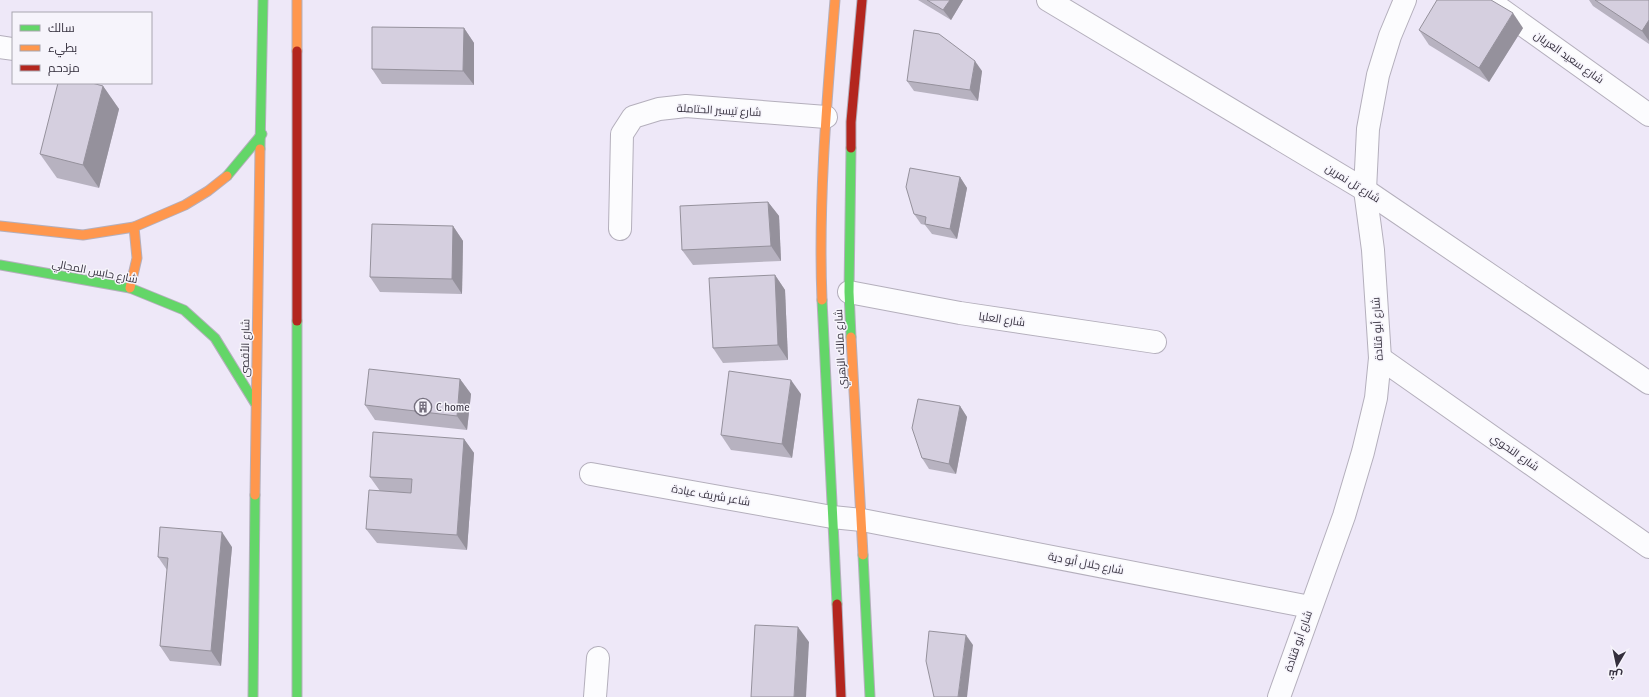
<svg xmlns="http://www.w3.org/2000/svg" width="1649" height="697" viewBox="0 0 1649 697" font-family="'Fira Sans Condensed',Cairo,sans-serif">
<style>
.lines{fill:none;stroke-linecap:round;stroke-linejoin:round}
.street-casing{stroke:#b4afbc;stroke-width:24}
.fast-casing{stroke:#b4afbc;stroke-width:11}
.slow-casing{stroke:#b4afbc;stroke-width:11}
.jam-casing{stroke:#b4afbc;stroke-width:11}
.street{stroke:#fcfcfe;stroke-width:22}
.fast{stroke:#63d668;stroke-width:9}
.slow{stroke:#ff974d;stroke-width:9}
.jam{stroke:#b3261e;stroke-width:9}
.wall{fill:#b7b2c0}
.shaded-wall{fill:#95919c}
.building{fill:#d5cfdf;stroke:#95919c}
.labels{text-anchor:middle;stroke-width:3;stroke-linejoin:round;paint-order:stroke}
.street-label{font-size:11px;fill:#342f3d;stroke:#f6f4fb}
.poi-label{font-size:11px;fill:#342f3d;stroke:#f6f4fb;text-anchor:start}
</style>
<rect width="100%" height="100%" fill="#eee8f8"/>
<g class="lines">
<defs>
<g id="street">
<path d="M 1048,0 L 1365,190 L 1649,383"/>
<path d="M 1488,0 L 1649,115"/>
<path d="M 0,47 L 13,49"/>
<path d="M 620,229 L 622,134 L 633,117 L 659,109 L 686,106 L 826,117"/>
<path d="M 849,292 L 960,313 L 1155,342"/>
<path d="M 1380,358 L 1649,547"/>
<path d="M 591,474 L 832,517 L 862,520 L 1310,607"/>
<path d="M 595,697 L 598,658"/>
<path d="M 1279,697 L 1344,516 L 1363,452 L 1376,398 L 1380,358 L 1373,250 L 1365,190 L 1368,129 L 1378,75 L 1390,36 L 1405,0"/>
</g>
<g id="fast">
<path d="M 851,148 L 849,292 L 851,337"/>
<path d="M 260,149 L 263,0"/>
<path d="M 227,176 L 262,134"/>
<path d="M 0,265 L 130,288 L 184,310 L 215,338 L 255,403"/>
<path d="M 822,300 L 837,604"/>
<path d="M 297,321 L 297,697"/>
<path d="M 863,555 L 870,697"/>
<path d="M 253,697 L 255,495"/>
</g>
<g id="slow">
<path d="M 297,0 L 297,51"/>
<path d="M 0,226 L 83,235 L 134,227 L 185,205 L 208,191 L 227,176"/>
<path d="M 130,288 L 137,258 L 134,227"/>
<path d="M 822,300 C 818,201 827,99 835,0"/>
<path d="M 851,337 L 863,555"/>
<path d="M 255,495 L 260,149"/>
</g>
<g id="jam">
<path d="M 297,51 L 297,321"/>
<path d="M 851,148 L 851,122 L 862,0"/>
<path d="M 837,604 L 841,697"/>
</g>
</defs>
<!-- street casing -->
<use href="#street" class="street-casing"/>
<!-- fast casing -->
<use href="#fast" class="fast-casing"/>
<!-- slow casing -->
<use href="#slow" class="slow-casing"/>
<!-- jam casing -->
<use href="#jam" class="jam-casing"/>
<!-- street -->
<use href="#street" class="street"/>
<!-- fast -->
<use href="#fast" class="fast"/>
<!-- slow -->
<use href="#slow" class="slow"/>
<!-- jam -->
<use href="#jam" class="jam"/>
</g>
<!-- wall -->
<g class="wall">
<path d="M 918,0 L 963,0 L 951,20 Z"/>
<path d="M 1589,0 L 1649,0 L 1649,44 L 1593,6 Z"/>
<path d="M 464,28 L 474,43 L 474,85 L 382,84 L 372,69 Z"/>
<path d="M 1523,28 L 1489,82 L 1429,45 L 1419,30 Z"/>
<path d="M 982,71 L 978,101 L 914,91 L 907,81 Z"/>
<path d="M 103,86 L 119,109 L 99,188 L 57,178 L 40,154 Z"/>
<path d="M 960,177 L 967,188 L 957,239 L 932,234 L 925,225 L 921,224 L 914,214 Z"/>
<path d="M 768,202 L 779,216 L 781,261 L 693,265 L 682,250 Z"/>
<path d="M 453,226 L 463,241 L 462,294 L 380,292 L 370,277 Z"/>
<path d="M 775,275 L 785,290 L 788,360 L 723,363 L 713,348 Z"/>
<path d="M 460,379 L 471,394 L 467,430 L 375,420 L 365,405 Z"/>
<path d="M 801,394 L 792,458 L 731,450 L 721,435 Z"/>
<path d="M 960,406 L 967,417 L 956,474 L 929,469 L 922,458 Z"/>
<path d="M 464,439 L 474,453 L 467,550 L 377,543 L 366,529 L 380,491 L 370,477 Z"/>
<path d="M 232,547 L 221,666 L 170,661 L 160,646 L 167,570 L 158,557 Z"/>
</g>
<!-- shaded-wall -->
<g class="shaded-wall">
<path d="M 950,0 L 963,0 L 951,20 L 943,10 Z"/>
<path d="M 1513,13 L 1523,28 L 1489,82 L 1479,68 Z"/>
<path d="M 1649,20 L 1649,41 L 1642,31 Z"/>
<path d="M 464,28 L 474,43 L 474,85 L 463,71 Z"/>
<path d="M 975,61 L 982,71 L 978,101 L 970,90 Z"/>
<path d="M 103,86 L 119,109 L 99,188 L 83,165 Z"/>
<path d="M 960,177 L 967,188 L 957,239 L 950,229 Z"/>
<path d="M 768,202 L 779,216 L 781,261 L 771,246 Z"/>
<path d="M 453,226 L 463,241 L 462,294 L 452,279 Z"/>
<path d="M 775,275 L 785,290 L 788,360 L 778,345 Z"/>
<path d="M 460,379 L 471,394 L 467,430 L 457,416 Z"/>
<path d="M 791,380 L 801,394 L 792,458 L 782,444 Z"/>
<path d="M 960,406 L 967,417 L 956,474 L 949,464 Z"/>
<path d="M 464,439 L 474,453 L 467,550 L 457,535 Z"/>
<path d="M 222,532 L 232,547 L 221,666 L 211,651 Z"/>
<path d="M 798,627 L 809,642 L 806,697 L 794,697 Z"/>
<path d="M 966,635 L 973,645 L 967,697 L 958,697 Z"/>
</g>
<!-- building -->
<g class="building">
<path d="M 927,0 L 950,0 L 943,10 Z"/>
<path d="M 1437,0 L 1491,0 L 1513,13 L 1479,68 L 1419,30 Z"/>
<path d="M 1595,0 L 1649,0 L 1649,20 L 1642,31 Z"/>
<path d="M 372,27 L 464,28 L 463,71 L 372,69 Z"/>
<path d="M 914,30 L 939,34 L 975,61 L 970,90 L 907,81 Z"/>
<path d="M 58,83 L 92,83 L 103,86 L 83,165 L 40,154 Z"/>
<path d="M 910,168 L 960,177 L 950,229 L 925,224 L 926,217 L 914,214 L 906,187 Z"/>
<path d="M 768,202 L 771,246 L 682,250 L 680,206 Z"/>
<path d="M 372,224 L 453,226 L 452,279 L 370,277 Z"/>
<path d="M 775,275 L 778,345 L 713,348 L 709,278 Z"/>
<path d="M 369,369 L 460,379 L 457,416 L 365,405 Z"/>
<path d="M 729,371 L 791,380 L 782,444 L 721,435 Z"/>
<path d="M 918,399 L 960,406 L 949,464 L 922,458 L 912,428 Z"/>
<path d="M 373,432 L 464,439 L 457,535 L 366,529 L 369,490 L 411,493 L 412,479 L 370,477 Z"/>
<path d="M 160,527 L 222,532 L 211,651 L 160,646 L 168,558 L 158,557 Z"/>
<path d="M 755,625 L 798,627 L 794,697 L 751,697 Z"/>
<path d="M 929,631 L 966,635 L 958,697 L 934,697 L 926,661 Z"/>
</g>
<!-- icons -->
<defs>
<symbol id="building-ring" viewBox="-11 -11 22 22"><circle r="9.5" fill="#f6f4fb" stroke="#75707e" stroke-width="1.5"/><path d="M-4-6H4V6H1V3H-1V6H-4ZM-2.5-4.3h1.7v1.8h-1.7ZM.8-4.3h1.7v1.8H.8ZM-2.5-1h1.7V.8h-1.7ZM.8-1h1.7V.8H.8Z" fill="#75707e"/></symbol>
</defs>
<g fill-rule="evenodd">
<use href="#building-ring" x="413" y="397" width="20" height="20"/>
</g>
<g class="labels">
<!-- street labels -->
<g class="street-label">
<text transform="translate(1569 57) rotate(35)" y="4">شارع سعيد العريان</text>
<text transform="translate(719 110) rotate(3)" y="4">شارع تيسير الحتاملة</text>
<text transform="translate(1353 183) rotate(32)" y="4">شارع تل نمرين</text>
<text transform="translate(95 271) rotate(11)" y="4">شارع حابس المجالي</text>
<text transform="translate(1002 319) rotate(8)" y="4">شارع العليا</text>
<text transform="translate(1377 329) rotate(-93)" y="4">شارع أبو قتادة</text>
<text transform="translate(245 348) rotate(-89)" y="4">شارع الأقصى</text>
<text transform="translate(840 349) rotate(-93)" y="4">شارع مالك الزهري</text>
<text transform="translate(1515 452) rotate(35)" y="4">شارع النحوي</text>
<text transform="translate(711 495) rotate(10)" y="4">شاعر شريف عيادة</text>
<text transform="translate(1086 563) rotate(11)" y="4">شارع جلال أبو دية</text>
<text transform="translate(1298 641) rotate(-71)" y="4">شارع أبو قتادة</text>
</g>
<!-- poi labels -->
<g class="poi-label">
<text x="436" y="411">C home</text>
</g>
</g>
<!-- legend -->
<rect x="12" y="12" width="140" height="72" fill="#f6f4fb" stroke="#a8a5af"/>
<rect x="20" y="25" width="20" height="6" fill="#63d668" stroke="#a8a5af"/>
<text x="48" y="32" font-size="12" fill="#342f3d">سالك</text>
<rect x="20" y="45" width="20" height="6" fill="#ff974d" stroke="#a8a5af"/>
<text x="48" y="52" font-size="12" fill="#342f3d">بطيء</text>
<rect x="20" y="65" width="20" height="6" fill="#b3261e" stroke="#a8a5af"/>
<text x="48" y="72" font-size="12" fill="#342f3d">مزدحم</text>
<!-- north arrow -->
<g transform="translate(1617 665) rotate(189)" stroke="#f6f4fb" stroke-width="3" paint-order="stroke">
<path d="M0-3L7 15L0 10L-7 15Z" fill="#342f3d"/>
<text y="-6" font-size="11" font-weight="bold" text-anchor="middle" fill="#342f3d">ش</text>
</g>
</svg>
